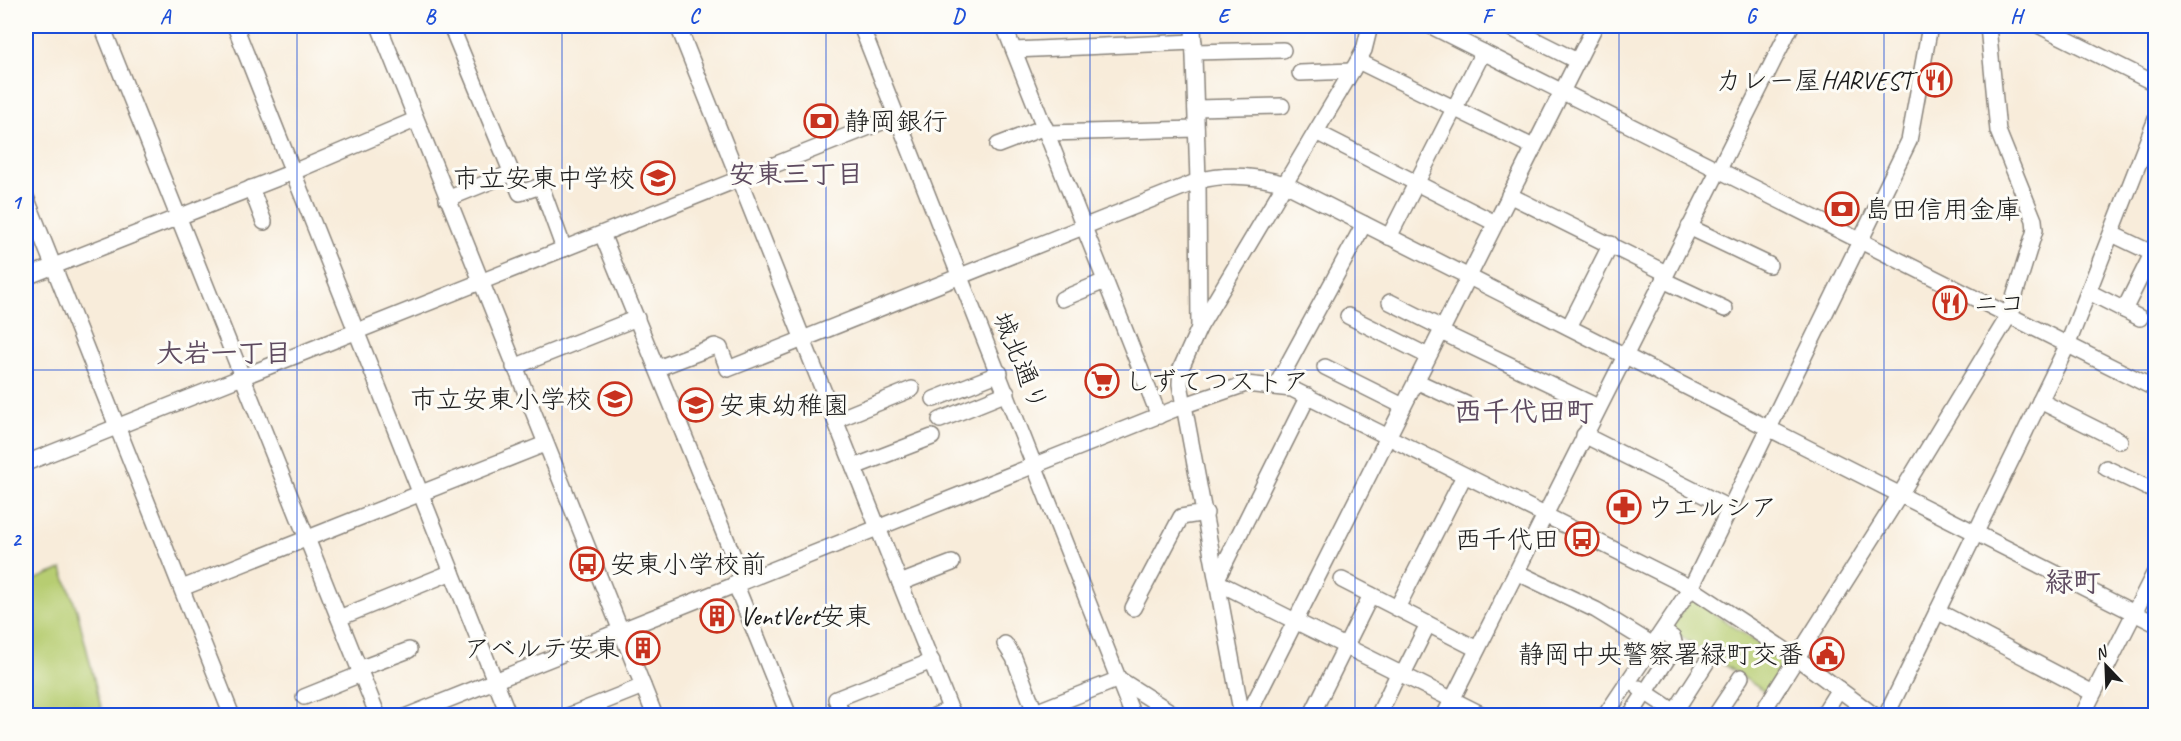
<svg xmlns="http://www.w3.org/2000/svg" width="2181" height="741" viewBox="0 0 2181 741" font-family="Caveat,'Klee One',sans-serif">
<style>
.green{fill:#b7cd72;stroke:#6a7447;stroke-width:1.5}
.lines{fill:none;stroke-linecap:round;stroke-linejoin:round}
.minor-casing{stroke:#8a847b;stroke-width:18}
.minor{stroke:#fff;stroke-width:15}
.grid{fill:none;stroke:#1d4ed8;stroke-width:1.5;stroke-opacity:0.55}
.labels{text-anchor:middle;stroke-width:6;stroke-linejoin:round;paint-order:stroke}
.poi-label{font-size:26px;fill:#1c1c1c;stroke:#fdfcf7;text-anchor:start}
.street-label{font-size:26px;fill:#1c1c1c;stroke:#fdfcf7}
.neighbourhood-label{font-size:27px;font-weight:bold;fill:#5e4b60;stroke:#fdfcf7}
.quarter-label{font-size:28px;font-weight:bold;fill:#5e4b60;stroke:#fdfcf7}
.neatline{fill:none;stroke:#1d4ed8;stroke-width:2}
.grid-label{font-size:20px;text-anchor:middle;font-weight:bold;fill:#1d4ed8}
</style>
<rect width="100%" height="100%" fill="#fdfcf7"/>
<filter id="ink" filterUnits="userSpaceOnUse"><feTurbulence type="fractalNoise" baseFrequency=".0167" numOctaves="2"/><feDisplacementMap in="SourceGraphic" scale="12" xChannelSelector="R" yChannelSelector="G"/><feConvolveMatrix kernelMatrix="1 2 1 2 8 2 1 2 1" color-interpolation-filters="sRGB"/></filter>
<filter id="wash" filterUnits="userSpaceOnUse"><feTurbulence type="fractalNoise" baseFrequency=".008" numOctaves="4" result="noise"/><feDisplacementMap in="SourceGraphic" scale="24" xChannelSelector="R" yChannelSelector="G"/><feGaussianBlur stdDeviation="1.35" result="paint"/><feColorMatrix in="noise" values="0 0 0 0 0 0 0 0 0 0 0 0 0 0 0 0 0 1.4 0 .05"/><feComposite in="paint" operator="in"/></filter>
<g filter="url(#wash)">
<rect width="100%" height="100%" fill="#f8ecda"/>
<!-- green -->
<g class="green">
<path d="M 62,569 L 77,610 L 103,715 L 26,715 L 26,583 Z"/>
<path d="M 1691,598 L 1786,662 L 1765,692 L 1670,629 Z"/>
</g>
</g>
<g filter="url(#ink)">
<g class="lines">
<defs>
<g id="minor">
<path d="M 102,26 L 378,716"/>
<path d="M 235,26 L 509,716"/>
<path d="M 379,26 L 655,716"/>
<path d="M 451,26 L 520,193 L 541,186 L 564,249"/>
<path d="M 678,26 L 953,716"/>
<path d="M 861,26 L 1133,716"/>
<path d="M 1004,26 L 1159,416"/>
<path d="M 1193,26 L 1198,181 L 1199,328"/>
<path d="M 1431,26 L 2156,389"/>
<path d="M 1507,26 L 1577,61"/>
<path d="M 2040,26 L 2156,84"/>
<path d="M 1014,50 L 1194,42"/>
<path d="M 1194,52 L 1283,50"/>
<path d="M 1358,61 L 1533,147"/>
<path d="M 1300,73 L 1352,71"/>
<path d="M 1196,108 L 1282,106"/>
<path d="M 1316,132 L 1495,223"/>
<path d="M 1048,133 L 1196,129"/>
<path d="M 998,145 L 1045,127"/>
<path d="M 251,188 L 264,222"/>
<path d="M 1509,195 L 1666,273"/>
<path d="M 26,197 L 232,716"/>
<path d="M 447,199 L 511,173"/>
<path d="M 1689,227 L 1769,265"/>
<path d="M 602,234 L 743,580"/>
<path d="M 2112,234 L 2156,255"/>
<path d="M 1389,237 L 1483,52"/>
<path d="M 26,277 L 293,172 L 415,120"/>
<path d="M 1663,280 L 1725,309"/>
<path d="M 2089,292 L 2140,318"/>
<path d="M 1062,299 L 1105,281"/>
<path d="M 1390,302 L 1442,328"/>
<path d="M 2155,309 L 2156,309"/>
<path d="M 2124,310 L 2152,254"/>
<path d="M 1348,316 L 1428,356"/>
<path d="M 1569,327 L 1611,244"/>
<path d="M 1441,332 L 1598,407"/>
<path d="M 514,367 L 637,318"/>
<path d="M 1325,367 L 1403,406"/>
<path d="M 658,368 L 715,346 L 720,348 L 728,369 L 1198,181 C 1226,173 1257,176 1285,184 L 2156,624"/>
<path d="M 1416,381 L 1468,405"/>
<path d="M 1276,386 L 1364,224"/>
<path d="M 934,399 L 1000,373"/>
<path d="M 2040,401 L 2120,441"/>
<path d="M 836,420 L 912,389"/>
<path d="M 940,420 L 1007,393"/>
<path d="M 1584,435 L 1729,508"/>
<path d="M 26,463 L 897,116"/>
<path d="M 854,467 L 932,437"/>
<path d="M 2106,468 L 2156,492"/>
<path d="M 1516,572 L 1596,610 L 1653,645"/>
<path d="M 1218,577 L 1308,396"/>
<path d="M 1342,580 L 1477,649"/>
<path d="M 735,583 L 789,716"/>
<path d="M 900,583 L 952,563"/>
<path d="M 1219,583 L 1485,716"/>
<path d="M 182,588 L 545,444"/>
<path d="M 1133,608 L 1181,517 L 1206,513"/>
<path d="M 1397,608 L 1464,476"/>
<path d="M 1937,611 L 2093,693"/>
<path d="M 339,618 L 452,572"/>
<path d="M 1005,644 L 1014,658 L 1035,712"/>
<path d="M 359,669 L 409,650"/>
<path d="M 1403,674 L 1428,624"/>
<path d="M 1639,688 L 1681,716"/>
<path d="M 304,697 L 361,674"/>
<path d="M 407,716 L 1185,405 L 1246,384 L 1292,389 L 1691,588 L 1797,658 L 1875,716"/>
<path d="M 568,716 L 643,686"/>
<path d="M 843,716 L 836,699 L 932,661"/>
<path d="M 934,716 L 951,709"/>
<path d="M 1025,716 L 1119,679 L 1177,716"/>
<path d="M 1242,716 L 1180,384 L 1181,368 L 1199,328 L 1358,61 L 1364,50 L 1370,26"/>
<path d="M 1250,716 L 1250,711 L 1595,26"/>
<path d="M 1311,716 L 1371,595"/>
<path d="M 1378,716 L 1399,672"/>
<path d="M 1444,716 L 1791,26"/>
<path d="M 1605,716 L 1691,588 L 1909,141 L 1930,26"/>
<path d="M 1630,716 L 1675,647 L 1673,638 L 1663,631"/>
<path d="M 1672,716 L 1710,657"/>
<path d="M 1715,716 L 1741,677"/>
<path d="M 1760,716 L 1901,493 L 2008,317 L 2035,230 L 2034,220 L 1998,131 L 1988,26"/>
<path d="M 1822,716 L 1839,689"/>
<path d="M 1886,716 L 2067,346 L 2156,119"/>
<path d="M 2082,716 L 2156,570"/>
</g>
</defs>
<!-- minor casing -->
<use href="#minor" class="minor-casing"/>
<!-- minor -->
<use href="#minor" class="minor"/>
</g>
</g>
<!-- grid -->
<path class="grid" d="M 297,26 L 297,716M 562,26 L 562,716M 826,26 L 826,716M 1090,26 L 1090,716M 1355,26 L 1355,716M 1619,26 L 1619,716M 1884,26 L 1884,716M 26,370 L 2156,370"/>
<!-- icons -->
<defs>
<symbol id="restaurant-ring" viewBox="-11 -11 22 22"><circle r="9.5" fill="#fdfcf7" stroke="#c8321e" stroke-width="1.5"/><path d="M-5-6h1v4h1v-4h1v4h1v-4h1v5L-1.5 .5V6h-2V.5L-5-1ZM5-6V6H3V1.5H1.5Q1.5-4 5-6Z" fill="#c8321e"/></symbol>
<symbol id="bank-ring" viewBox="-11 -11 22 22"><circle r="9.5" fill="#fdfcf7" stroke="#c8321e" stroke-width="1.5"/><path d="M-6-4H6V4H-6ZM0-2.3a2.3 2.3 0 1 0 0 4.6a2.3 2.3 0 1 0 0-4.6Z" fill="#c8321e"/></symbol>
<symbol id="school-ring" viewBox="-11 -11 22 22"><circle r="9.5" fill="#fdfcf7" stroke="#c8321e" stroke-width="1.5"/><path d="M0-5L7-2L0 1L-7-2ZM-4 1L0 2.5L4 1V4Q0 6-4 4Z" fill="#c8321e"/></symbol>
<symbol id="supermarket-ring" viewBox="-11 -11 22 22"><circle r="9.5" fill="#fdfcf7" stroke="#c8321e" stroke-width="1.5"/><path d="M-6-5.5h2.5l.6 2H6L4.5 2H-2.5L-4.4-4H-6ZM-1.5 3.2a1.3 1.3 0 1 0 .1 0ZM3 3.2a1.3 1.3 0 1 0 .1 0Z" fill="#c8321e"/></symbol>
<symbol id="pharmacy-ring" viewBox="-11 -11 22 22"><circle r="9.5" fill="#fdfcf7" stroke="#c8321e" stroke-width="1.5"/><path d="M-2-6h4v4h4v4h-4v4h-4v-4h-4v-4h4Z" fill="#c8321e"/></symbol>
<symbol id="bus-ring" viewBox="-11 -11 22 22"><circle r="9.5" fill="#fdfcf7" stroke="#c8321e" stroke-width="1.5"/><path d="M-5-6H5V4H4V6H2V4H-2V6H-4V4H-5ZM-3.5-4V0h7V-4ZM-3.5 1.2v1.5H-2V1.2ZM2 1.2v1.5H3.5V1.2Z" fill="#c8321e"/></symbol>
<symbol id="building-ring" viewBox="-11 -11 22 22"><circle r="9.5" fill="#fdfcf7" stroke="#c8321e" stroke-width="1.5"/><path d="M-4-6H4V6H1V3H-1V6H-4ZM-2.5-4.3h1.7v1.8h-1.7ZM.8-4.3h1.7v1.8H.8ZM-2.5-1h1.7V.8h-1.7ZM.8-1h1.7V.8H.8Z" fill="#c8321e"/></symbol>
<symbol id="civic-ring" viewBox="-11 -11 22 22"><circle r="9.5" fill="#fdfcf7" stroke="#c8321e" stroke-width="1.5"/><path d="M-.6-6.5H3V-4.5H.6V-3L4-1V1h2V6H-6V1h2V-1L-.6-3ZM-1.2 2.5V6h2.4V2.5Z" fill="#c8321e"/></symbol>
</defs>
<g fill-rule="evenodd">
<use href="#restaurant-ring" x="1916" y="61" width="38" height="38"/>
<use href="#bank-ring" x="802" y="102" width="38" height="38"/>
<use href="#school-ring" x="639" y="159" width="38" height="38"/>
<use href="#bank-ring" x="1823" y="190" width="38" height="38"/>
<use href="#restaurant-ring" x="1931" y="284" width="38" height="38"/>
<use href="#supermarket-ring" x="1083" y="362" width="38" height="38"/>
<use href="#school-ring" x="596" y="380" width="38" height="38"/>
<use href="#school-ring" x="677" y="386" width="38" height="38"/>
<use href="#pharmacy-ring" x="1605" y="488" width="38" height="38"/>
<use href="#bus-ring" x="1563" y="520" width="38" height="38"/>
<use href="#bus-ring" x="568" y="545" width="38" height="38"/>
<use href="#building-ring" x="698" y="597" width="38" height="38"/>
<use href="#building-ring" x="624" y="629" width="38" height="38"/>
<use href="#civic-ring" x="1808" y="635" width="38" height="38"/>
</g>
<g class="labels">
<!-- poi labels -->
<g class="poi-label">
<text x="1912" y="89" text-anchor="end">カレー屋HARVEST</text>
<text x="844" y="130">静岡銀行</text>
<text x="635" y="187" text-anchor="end">市立安東中学校</text>
<text x="1865" y="218">島田信用金庫</text>
<text x="1973" y="312">ニコ</text>
<text x="1125" y="390">しずてつストア</text>
<text x="592" y="408" text-anchor="end">市立安東小学校</text>
<text x="719" y="414">安東幼稚園</text>
<text x="1647" y="516">ウエルシア</text>
<text x="1559" y="548" text-anchor="end">西千代田</text>
<text x="610" y="573">安東小学校前</text>
<text x="740" y="625">VentVert安東</text>
<text x="620" y="657" text-anchor="end">アベルテ安東</text>
<text x="1804" y="663" text-anchor="end">静岡中央警察署緑町交番</text>
</g>
<!-- street labels -->
<g class="street-label">
<text transform="translate(1021 361) rotate(68)" y="9">城北通り</text>
</g>
<!-- neighbourhood labels -->
<g class="neighbourhood-label">
<text x="796" y="183">安東三丁目</text>
<text x="224" y="362">大岩一丁目</text>
</g>
<!-- quarter labels -->
<g class="quarter-label">
<text x="1524" y="421">西千代田町</text>
<text x="2073" y="591">緑町</text>
</g>
</g>
<!-- margin -->
<rect width="2181" height="741" fill="none" stroke="#fdfcf7" stroke-width="66"/>
<!-- north arrow -->
<g transform="translate(2106 666) rotate(337)" stroke="#fdfcf7" stroke-width="4.5" paint-order="stroke">
<path d="M0-4.5L10 22L0 15L-10 22Z" fill="#1c1c1c"/>
<text y="-9" font-size="16" font-weight="bold" text-anchor="middle" fill="#1c1c1c">N</text>
</g>
<rect x="33" y="33" width="2115" height="675" class="neatline"/>
<g class="grid-label">
<text x="165" y="23">A</text>
<text x="430" y="23">B</text>
<text x="694" y="23">C</text>
<text x="958" y="23">D</text>
<text x="1223" y="23">E</text>
<text x="1487" y="23">F</text>
<text x="1751" y="23">G</text>
<text x="2016" y="23">H</text>
<text x="16" y="209">1</text>
<text x="16" y="546">2</text>
</g>
</svg>
